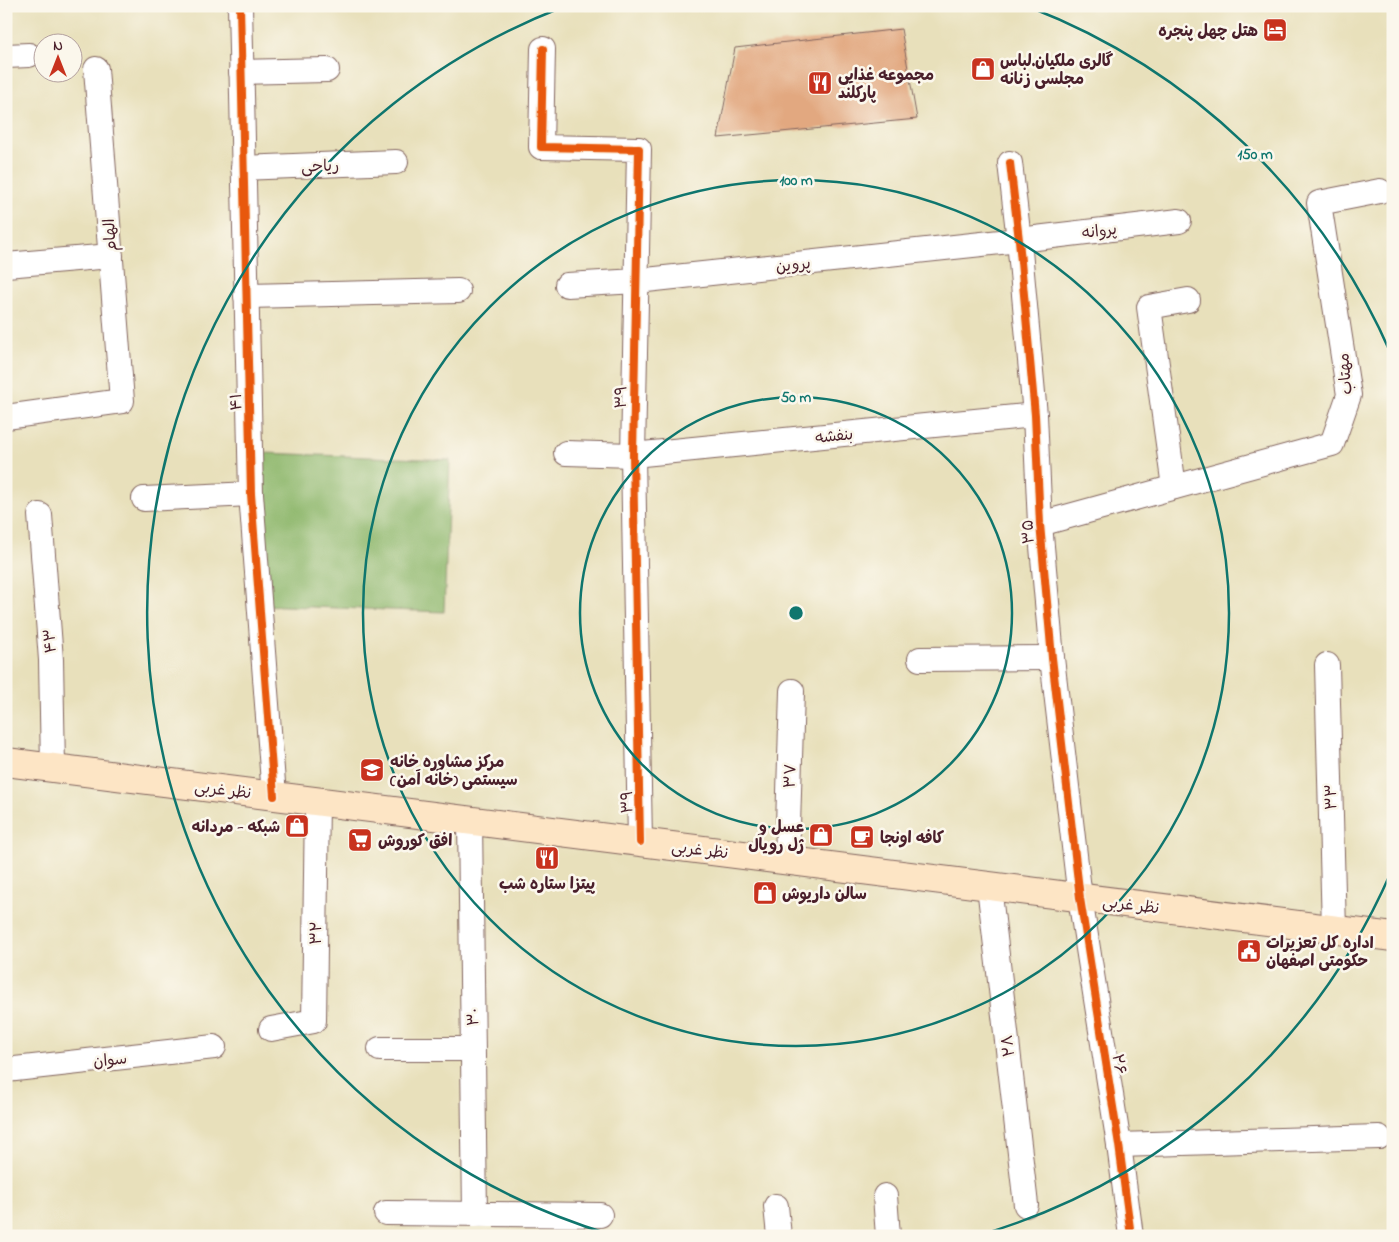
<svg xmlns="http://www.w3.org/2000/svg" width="1399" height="1242" viewBox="0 0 1399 1242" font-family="'Indie Flower','Playpen Sans Arabic',sans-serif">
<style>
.forest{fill:#91b96f;stroke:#6e6c4d}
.building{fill:#e2a880}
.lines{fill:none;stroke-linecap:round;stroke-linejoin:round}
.minor-casing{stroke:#81635d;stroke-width:26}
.secondary-casing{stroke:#81635d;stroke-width:30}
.minor{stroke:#fff;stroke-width:24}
.secondary{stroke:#fde5c5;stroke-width:28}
.cycleway-casing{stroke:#fbf7ec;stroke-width:11}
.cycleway{stroke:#e8590c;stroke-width:8}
.ring{fill:none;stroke:#0f766e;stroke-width:2.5}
.labels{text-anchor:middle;stroke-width:5;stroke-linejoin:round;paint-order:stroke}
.poi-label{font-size:16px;font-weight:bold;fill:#4a1f2b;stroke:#fbf7ec;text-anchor:start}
.street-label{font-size:16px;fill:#4a1f2b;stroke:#fbf7ec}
.centre{fill:#0f766e;stroke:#fbf7ec;stroke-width:2.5}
.ring-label{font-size:15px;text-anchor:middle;font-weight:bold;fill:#0f766e;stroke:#fbf7ec;stroke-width:5;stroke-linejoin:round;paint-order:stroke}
</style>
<rect width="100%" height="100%" fill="#fbf7ec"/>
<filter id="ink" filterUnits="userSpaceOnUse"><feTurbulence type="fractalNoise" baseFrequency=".02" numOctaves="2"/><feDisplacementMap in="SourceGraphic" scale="10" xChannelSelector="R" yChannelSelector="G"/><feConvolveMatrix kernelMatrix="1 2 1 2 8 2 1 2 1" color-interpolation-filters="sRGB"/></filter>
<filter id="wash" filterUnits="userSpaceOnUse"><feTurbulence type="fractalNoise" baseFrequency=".0096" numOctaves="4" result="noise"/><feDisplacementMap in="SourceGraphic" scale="20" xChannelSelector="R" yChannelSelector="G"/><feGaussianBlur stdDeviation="1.12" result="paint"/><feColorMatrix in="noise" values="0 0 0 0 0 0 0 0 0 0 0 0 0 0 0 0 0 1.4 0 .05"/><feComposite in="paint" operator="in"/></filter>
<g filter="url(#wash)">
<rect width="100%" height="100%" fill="#e8e0bb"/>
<!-- forest -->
<path class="forest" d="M 264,453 L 450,460 L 444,612 L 258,605 Z"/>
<g id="blocks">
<!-- building -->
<path class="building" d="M 901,29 L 917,119 L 718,138 L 735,48 Z"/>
</g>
</g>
<g filter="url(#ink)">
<use href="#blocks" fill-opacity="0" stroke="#81635d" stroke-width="1"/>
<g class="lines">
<defs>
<g id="minor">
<path d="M 240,6 L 251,494 L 274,796"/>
<path d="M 543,49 L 541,147 L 639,149 L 633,455 L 640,842"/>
<path d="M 6,56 L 29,55"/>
<path d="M 241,72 L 327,70"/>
<path d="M 1010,163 L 1019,240 L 1035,415 L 1040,524 L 1052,658 L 1080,898 L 1119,1145 L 1131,1236"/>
<path d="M 243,168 L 396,162"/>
<path d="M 6,265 L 111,256"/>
<path d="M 567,285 L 637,281 L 1019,240 L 1179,221"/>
<path d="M 246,296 L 458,291"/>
<path d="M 6,417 L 122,401 L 96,69"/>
<path d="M 566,453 L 633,455 L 1035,415"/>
<path d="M 1174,487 L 1149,307 L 1188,300"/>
<path d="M 144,499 L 251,494"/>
<path d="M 40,515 L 51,660 L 53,767"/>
<path d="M 1040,524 L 1332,444 L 1349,395 L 1319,203 L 1380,191"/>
<path d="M 920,659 L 1052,658"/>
<path d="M 1327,665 L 1334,930"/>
<path d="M 470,820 L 475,1214"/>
<path d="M 787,860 L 792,691"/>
<path d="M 989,886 L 1026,1205"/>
<path d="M 271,1029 L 314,1021 L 317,801"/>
<path d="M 380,1049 L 472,1049"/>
<path d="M 6,1070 L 214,1047"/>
<path d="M 1119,1145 L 1379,1137"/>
<path d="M 885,1196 L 888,1236"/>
<path d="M 776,1206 L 779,1236"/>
<path d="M 386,1213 L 600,1215"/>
</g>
<path id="secondary" d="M 6,762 L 1393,937"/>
</defs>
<!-- minor casing -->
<use href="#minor" class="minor-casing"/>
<!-- secondary casing -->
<use href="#secondary" class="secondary-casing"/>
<!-- minor -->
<use href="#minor" class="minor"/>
<!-- secondary -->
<use href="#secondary" class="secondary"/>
<defs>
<g id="cycleway">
<path d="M 240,6 L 251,494 L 274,796"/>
<path d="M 543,49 L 541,147 L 639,149 L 633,455 L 640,842"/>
<path d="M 1010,163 L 1019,240 L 1035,415 L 1040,524 L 1052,658 L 1080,898 L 1119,1145 L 1131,1236"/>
</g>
</defs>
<!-- cycleway casing -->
<use href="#cycleway" class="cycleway-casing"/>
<!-- cycleway -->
<use href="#cycleway" class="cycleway"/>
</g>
</g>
<!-- distance rings -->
<g class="ring">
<circle cx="796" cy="613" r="216"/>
<circle cx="796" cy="613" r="433"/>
<path d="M1391 872A649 649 0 0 1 980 1235M612 1235A649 649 0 0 1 563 7M1029 7A649 649 0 0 1 1391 354"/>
</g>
<!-- icons -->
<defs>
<symbol id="hotel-square" viewBox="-11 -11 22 22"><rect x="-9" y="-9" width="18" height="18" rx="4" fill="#c8321e" stroke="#fbf7ec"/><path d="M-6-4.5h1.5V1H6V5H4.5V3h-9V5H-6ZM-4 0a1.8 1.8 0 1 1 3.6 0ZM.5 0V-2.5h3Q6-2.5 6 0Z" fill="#fff"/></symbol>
<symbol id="shop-square" viewBox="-11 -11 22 22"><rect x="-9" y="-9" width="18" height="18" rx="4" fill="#c8321e" stroke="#fbf7ec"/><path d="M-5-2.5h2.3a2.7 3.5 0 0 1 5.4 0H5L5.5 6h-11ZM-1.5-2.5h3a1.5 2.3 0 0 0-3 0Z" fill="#fff"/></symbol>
<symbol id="restaurant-square" viewBox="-11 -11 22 22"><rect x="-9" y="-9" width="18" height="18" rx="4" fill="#c8321e" stroke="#fbf7ec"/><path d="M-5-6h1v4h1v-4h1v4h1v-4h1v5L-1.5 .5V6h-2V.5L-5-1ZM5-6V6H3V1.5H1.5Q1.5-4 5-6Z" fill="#fff"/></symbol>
<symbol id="school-square" viewBox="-11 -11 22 22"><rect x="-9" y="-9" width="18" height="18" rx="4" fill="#c8321e" stroke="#fbf7ec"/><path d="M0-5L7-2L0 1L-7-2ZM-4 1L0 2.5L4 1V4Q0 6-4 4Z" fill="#fff"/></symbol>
<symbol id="cafe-square" viewBox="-11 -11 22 22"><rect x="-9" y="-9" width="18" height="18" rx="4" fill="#c8321e" stroke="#fbf7ec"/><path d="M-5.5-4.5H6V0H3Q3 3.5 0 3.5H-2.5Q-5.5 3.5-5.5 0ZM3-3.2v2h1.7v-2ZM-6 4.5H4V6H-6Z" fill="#fff"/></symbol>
<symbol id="supermarket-square" viewBox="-11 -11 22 22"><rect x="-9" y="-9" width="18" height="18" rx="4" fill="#c8321e" stroke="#fbf7ec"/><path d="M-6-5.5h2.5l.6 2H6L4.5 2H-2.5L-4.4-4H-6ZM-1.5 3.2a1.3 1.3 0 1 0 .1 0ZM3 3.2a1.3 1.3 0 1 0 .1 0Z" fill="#fff"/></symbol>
<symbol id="civic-square" viewBox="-11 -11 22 22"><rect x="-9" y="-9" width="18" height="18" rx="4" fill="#c8321e" stroke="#fbf7ec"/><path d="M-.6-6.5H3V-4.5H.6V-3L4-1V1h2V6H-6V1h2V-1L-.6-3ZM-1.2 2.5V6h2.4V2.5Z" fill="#fff"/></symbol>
</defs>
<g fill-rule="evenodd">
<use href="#hotel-square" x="1261" y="16" width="28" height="28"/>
<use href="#shop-square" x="969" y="55" width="28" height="28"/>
<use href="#restaurant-square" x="806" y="69" width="28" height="28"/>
<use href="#school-square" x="358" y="756" width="28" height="28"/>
<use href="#shop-square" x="283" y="812" width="28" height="28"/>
<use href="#shop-square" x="807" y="821" width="28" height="28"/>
<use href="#cafe-square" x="848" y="823" width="28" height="28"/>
<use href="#supermarket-square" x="346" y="826" width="28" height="28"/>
<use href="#restaurant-square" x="533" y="844" width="28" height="28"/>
<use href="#shop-square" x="751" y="879" width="28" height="28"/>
<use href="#civic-square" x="1235" y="937" width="28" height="28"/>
</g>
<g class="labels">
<!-- poi labels -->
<g class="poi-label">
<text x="1258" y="36" text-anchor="end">هتل چهل پنجره</text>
<text x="1000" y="66">گالری ملکیان.لباس<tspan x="1000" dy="18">مجلسی زنانه</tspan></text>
<text x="838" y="80">مجموعه غذایی<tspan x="838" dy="18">پارکلند</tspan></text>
<text x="390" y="767">مرکز مشاوره خانه<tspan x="390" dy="18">سیستمی (خانه اَمن)</tspan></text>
<text x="280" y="832" text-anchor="end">شبکه - مردانه</text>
<text x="804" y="832" text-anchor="end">عسل و<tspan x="804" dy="18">ژل رویال</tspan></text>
<text x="880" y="843">کافه اونجا</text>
<text x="378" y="846">افق کوروش</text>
<text x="547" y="889" text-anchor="middle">پیتزا ستاره شب</text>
<text x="782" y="899">سالن داریوش</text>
<text x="1266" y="948">اداره کل تعزیرات<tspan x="1266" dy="18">حکومتی اصفهان</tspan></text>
</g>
<!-- street labels -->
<g class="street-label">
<text transform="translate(320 165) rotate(-2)" y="6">ریاحی</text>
<text transform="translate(1099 230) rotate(-7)" y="6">پروانه</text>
<text transform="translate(109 235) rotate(-94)" y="6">الهام</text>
<text transform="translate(793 264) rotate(-6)" y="6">پروین</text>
<text transform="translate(1344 374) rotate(-95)" y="6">مهتاب</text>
<text transform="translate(620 397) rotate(-89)" y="6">۳۹</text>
<text transform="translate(235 402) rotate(-91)" y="6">۴۱</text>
<text transform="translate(834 435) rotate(-6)" y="6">بنفشه</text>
<text transform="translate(1027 532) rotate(-94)" y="6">۳۵</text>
<text transform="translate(49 641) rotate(-94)" y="6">۴۳</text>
<text transform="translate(789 776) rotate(-88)" y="6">۳۷</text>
<text transform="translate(223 789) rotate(7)" y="6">نظر غربی</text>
<text transform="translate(1330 797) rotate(-91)" y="6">۳۳</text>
<text transform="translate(626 802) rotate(-91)" y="6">۳۹</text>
<text transform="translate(700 849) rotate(7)" y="6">نظر غربی</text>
<text transform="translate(1131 904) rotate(7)" y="6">نظر غربی</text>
<text transform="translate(315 933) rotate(-89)" y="6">۳۲</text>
<text transform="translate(472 1017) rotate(-91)" y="6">۳۰</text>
<text transform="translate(1007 1046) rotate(-97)" y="6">۲۸</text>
<text transform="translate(110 1059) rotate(-6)" y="6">سوان</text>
<text transform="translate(1120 1064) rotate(81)" y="6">۲۶</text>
</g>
</g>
<circle cx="796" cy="613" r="8" class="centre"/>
<g class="ring-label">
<text x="1255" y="159">150 m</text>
<text x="796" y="185">100 m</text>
<text x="796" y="402">50 m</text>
</g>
<!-- margin -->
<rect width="1399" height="1242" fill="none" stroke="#fbf7ec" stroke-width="25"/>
<!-- north arrow -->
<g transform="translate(58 58)"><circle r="24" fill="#fbf7ec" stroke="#b4a19f"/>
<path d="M0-4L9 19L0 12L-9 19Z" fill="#c8321e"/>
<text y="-8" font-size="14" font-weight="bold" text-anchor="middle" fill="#4a1f2b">N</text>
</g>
</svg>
